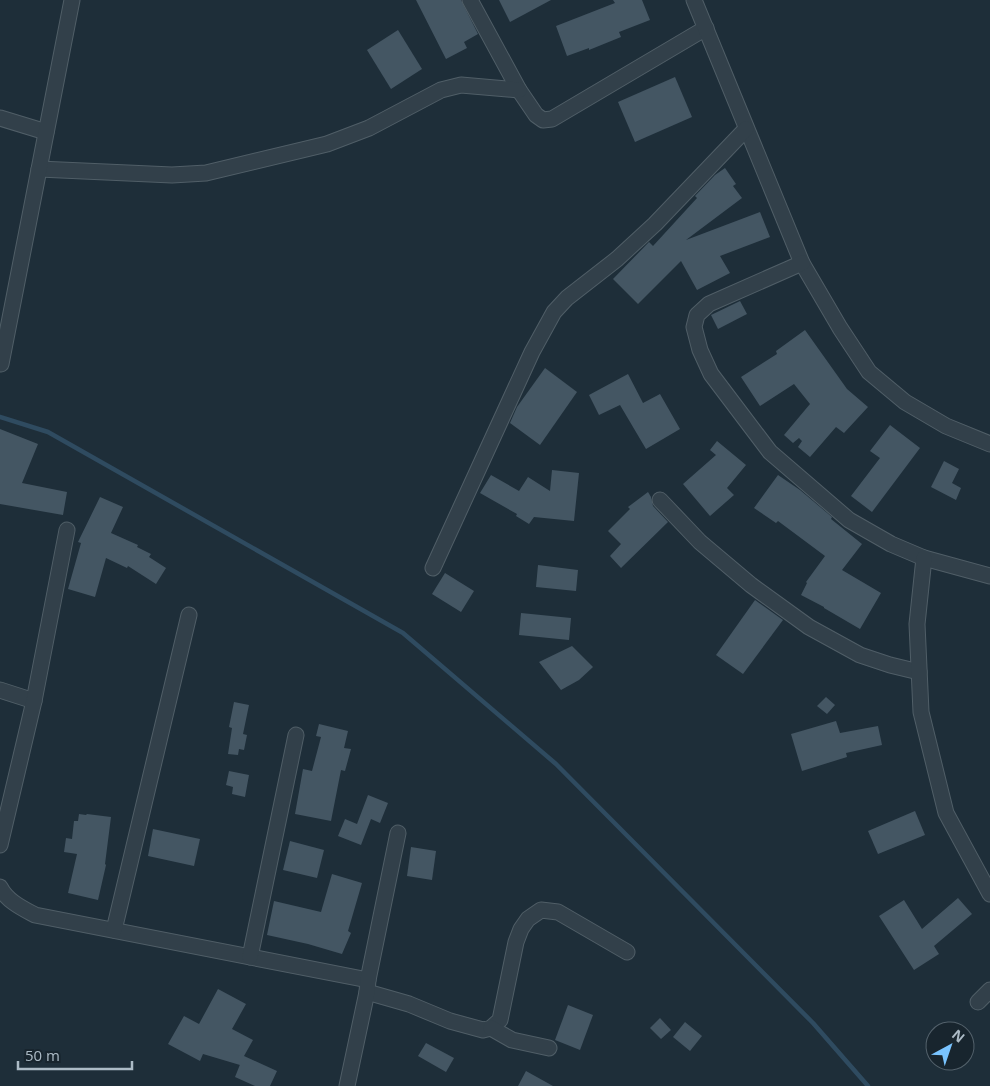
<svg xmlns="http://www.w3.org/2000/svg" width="990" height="1086" viewBox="0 0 990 1086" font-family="'Open Sans',sans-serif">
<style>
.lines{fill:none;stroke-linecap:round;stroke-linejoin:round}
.stream{stroke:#2f4b60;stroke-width:4.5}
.building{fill:#445663}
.street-casing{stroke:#505e67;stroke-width:17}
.street{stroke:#32404a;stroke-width:15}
</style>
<rect width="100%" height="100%" fill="#1e2e39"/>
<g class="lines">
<!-- stream -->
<path class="stream" d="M 0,417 L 48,432 L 403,633 L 556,764 L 813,1023 L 868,1086"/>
</g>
<!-- building -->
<g class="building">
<path d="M 416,0 L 461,0 L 478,34 L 464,42 L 467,48 L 446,59 Z"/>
<path d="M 499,0 L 551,0 L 510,22 Z"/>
<path d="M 613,0 L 642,0 L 650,20 L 619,32 L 621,37 L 589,50 L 589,48 L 567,56 L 556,26 L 615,3 Z"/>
<path d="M 398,30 L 422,69 L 391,89 L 367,50 Z"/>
<path d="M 675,77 L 692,117 L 635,142 L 618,102 Z"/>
<path d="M 725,168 L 736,184 L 733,186 L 742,198 L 686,240 L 760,212 L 770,237 L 720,256 L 730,273 L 697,290 L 681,261 L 638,304 L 613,279 L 649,242 L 653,246 L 697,198 L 695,196 L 715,175 Z"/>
<path d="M 740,301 L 747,314 L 718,329 L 711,315 Z"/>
<path d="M 805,330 L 847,389 L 868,407 L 844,433 L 836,427 L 810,457 L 798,447 L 802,441 L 799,438 L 793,443 L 784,435 L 810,404 L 794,384 L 760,406 L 741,377 L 777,354 L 776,351 Z"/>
<path d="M 545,368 L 577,392 L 540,445 L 510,423 L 517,407 Z"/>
<path d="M 628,374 L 643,403 L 660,394 L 680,429 L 646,449 L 620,405 L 599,415 L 589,395 Z"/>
<path d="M 890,425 L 920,448 L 872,512 L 851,496 L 880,458 L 870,451 Z"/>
<path d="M 0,429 L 38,444 L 22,483 L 67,492 L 63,515 L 0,504 Z"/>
<path d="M 717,441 L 746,465 L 727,488 L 734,495 L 710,516 L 683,484 L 716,455 L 710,450 Z"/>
<path d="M 944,461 L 959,469 L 952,483 L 961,488 L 956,500 L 931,487 Z"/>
<path d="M 552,470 L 579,473 L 574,521 L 534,517 L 529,524 L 516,516 L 517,514 L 480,493 L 491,475 L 519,491 L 528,477 L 550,491 Z"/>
<path d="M 778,475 L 800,490 L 832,517 L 831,519 L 862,544 L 842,570 L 881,593 L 860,629 L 824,608 L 824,607 L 801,595 L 807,583 L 806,582 L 825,556 L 778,521 L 776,523 L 754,508 Z"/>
<path d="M 648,492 L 651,497 L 653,506 L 668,522 L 621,568 L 610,556 L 621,544 L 608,531 L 630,509 L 628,507 Z"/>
<path d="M 100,497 L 123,507 L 111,533 L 138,545 L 137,547 L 151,554 L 149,557 L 166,568 L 156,584 L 128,566 L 127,568 L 106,558 L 95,597 L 68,589 L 81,543 L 78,542 Z"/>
<path d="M 538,565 L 578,570 L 576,591 L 536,587 Z"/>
<path d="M 445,573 L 474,591 L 461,612 L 432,594 Z"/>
<path d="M 755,600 L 783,620 L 743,674 L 716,655 Z"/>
<path d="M 521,613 L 571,618 L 569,640 L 519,635 Z"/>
<path d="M 572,646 L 593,667 L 579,680 L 561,690 L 539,662 Z"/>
<path d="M 826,697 L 835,705 L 827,714 L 817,706 Z"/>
<path d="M 234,702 L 249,705 L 243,734 L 247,735 L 244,750 L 239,749 L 238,755 L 228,754 L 232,728 L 229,727 Z"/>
<path d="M 836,721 L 840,733 L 878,726 L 882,745 L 846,753 L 847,757 L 802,771 L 791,734 Z"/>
<path d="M 319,724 L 348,731 L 344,748 L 351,749 L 345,771 L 341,770 L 331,821 L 295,814 L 303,769 L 312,771 L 321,737 L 316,736 Z"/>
<path d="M 229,771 L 249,775 L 245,797 L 232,794 L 233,787 L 226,785 Z"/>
<path d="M 368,795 L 388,803 L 380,823 L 371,819 L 361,845 L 338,836 L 345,819 L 357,824 Z"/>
<path d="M 915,811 L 925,835 L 878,854 L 868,831 Z"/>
<path d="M 79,814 L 86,815 L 87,814 L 111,817 L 105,864 L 106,865 L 98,900 L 68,893 L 77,854 L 64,852 L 66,838 L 72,839 L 74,821 L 78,821 Z"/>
<path d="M 153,829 L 200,839 L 194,866 L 148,856 Z"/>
<path d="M 290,841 L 324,850 L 317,878 L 283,870 Z"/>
<path d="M 411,847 L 436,851 L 432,880 L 407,876 Z"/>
<path d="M 332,874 L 362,883 L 348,931 L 351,933 L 342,954 L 308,944 L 267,935 L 274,901 L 321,912 Z"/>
<path d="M 958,898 L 972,914 L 934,946 L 939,954 L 914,970 L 879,916 L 904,900 L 922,929 Z"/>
<path d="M 218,989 L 246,1004 L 232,1029 L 253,1040 L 244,1056 L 277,1071 L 270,1086 L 255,1086 L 235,1077 L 241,1062 L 240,1065 L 203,1054 L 200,1061 L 168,1044 L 184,1016 L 199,1024 Z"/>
<path d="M 568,1005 L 593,1015 L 580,1050 L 555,1040 Z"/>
<path d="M 660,1018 L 671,1030 L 661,1039 L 650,1028 Z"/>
<path d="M 685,1022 L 702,1036 L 690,1051 L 673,1037 Z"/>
<path d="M 426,1043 L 454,1058 L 446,1072 L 418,1056 Z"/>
<path d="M 526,1071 L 553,1086 L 518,1086 Z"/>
</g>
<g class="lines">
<defs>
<g id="street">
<path d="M 470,0 L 519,90 L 536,115 L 543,120 L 552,119 L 706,28"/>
<path d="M 694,0 L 802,263 L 840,328 L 869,372 L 905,402 L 946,426 L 990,444"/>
<path d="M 0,118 L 46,132"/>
<path d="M 39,169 L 172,175 L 206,173 L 327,144 L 369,128 L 441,90 L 461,85 L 519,90"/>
<path d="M 802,263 L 709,304 L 697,315 L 694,327 L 700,350 L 711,374 L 770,452 L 849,520 L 891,544 L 924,558 L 990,576"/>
<path d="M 1,364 L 72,0"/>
<path d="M 660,500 L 700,542 L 751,585 L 809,627 L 860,655 L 890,665 L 919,672"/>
<path d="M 924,558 L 917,624 L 921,712 L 946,813 L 990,894"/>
<path d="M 433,568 L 532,352 L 554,312 L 567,298 L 617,259 L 655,224 L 746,129"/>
<path d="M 0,690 L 34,701"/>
<path d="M 0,845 L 34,701 L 67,530"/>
<path d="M 0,887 C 7,901 22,908 35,915 L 368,980"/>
<path d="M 114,930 L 189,615"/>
<path d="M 250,957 L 296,735"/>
<path d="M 367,992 L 409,1004 L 450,1021 L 483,1030 L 491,1028 L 500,1020 L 516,942 L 521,929 L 528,919 L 541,910 L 558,912 L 627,952"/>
<path d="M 978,1002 L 990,990"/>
<path d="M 491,1028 L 512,1040 L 549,1048"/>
<path d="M 347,1086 L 367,992 L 368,980 L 398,833"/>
</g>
</defs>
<!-- street casing -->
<use href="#street" class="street-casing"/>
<!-- street -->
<use href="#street" class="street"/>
</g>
<!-- north arrow -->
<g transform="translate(950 1046) rotate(40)"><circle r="24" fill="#18252e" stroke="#53616b"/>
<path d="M0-4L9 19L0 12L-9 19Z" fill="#79c4ff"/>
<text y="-8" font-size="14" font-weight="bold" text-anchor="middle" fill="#acbbc6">N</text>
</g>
<!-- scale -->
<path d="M18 1061v8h114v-8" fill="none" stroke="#acbbc6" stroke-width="2.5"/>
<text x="25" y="1061" font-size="15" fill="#acbbc6" stroke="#18252e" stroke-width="4" paint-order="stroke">50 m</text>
</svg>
